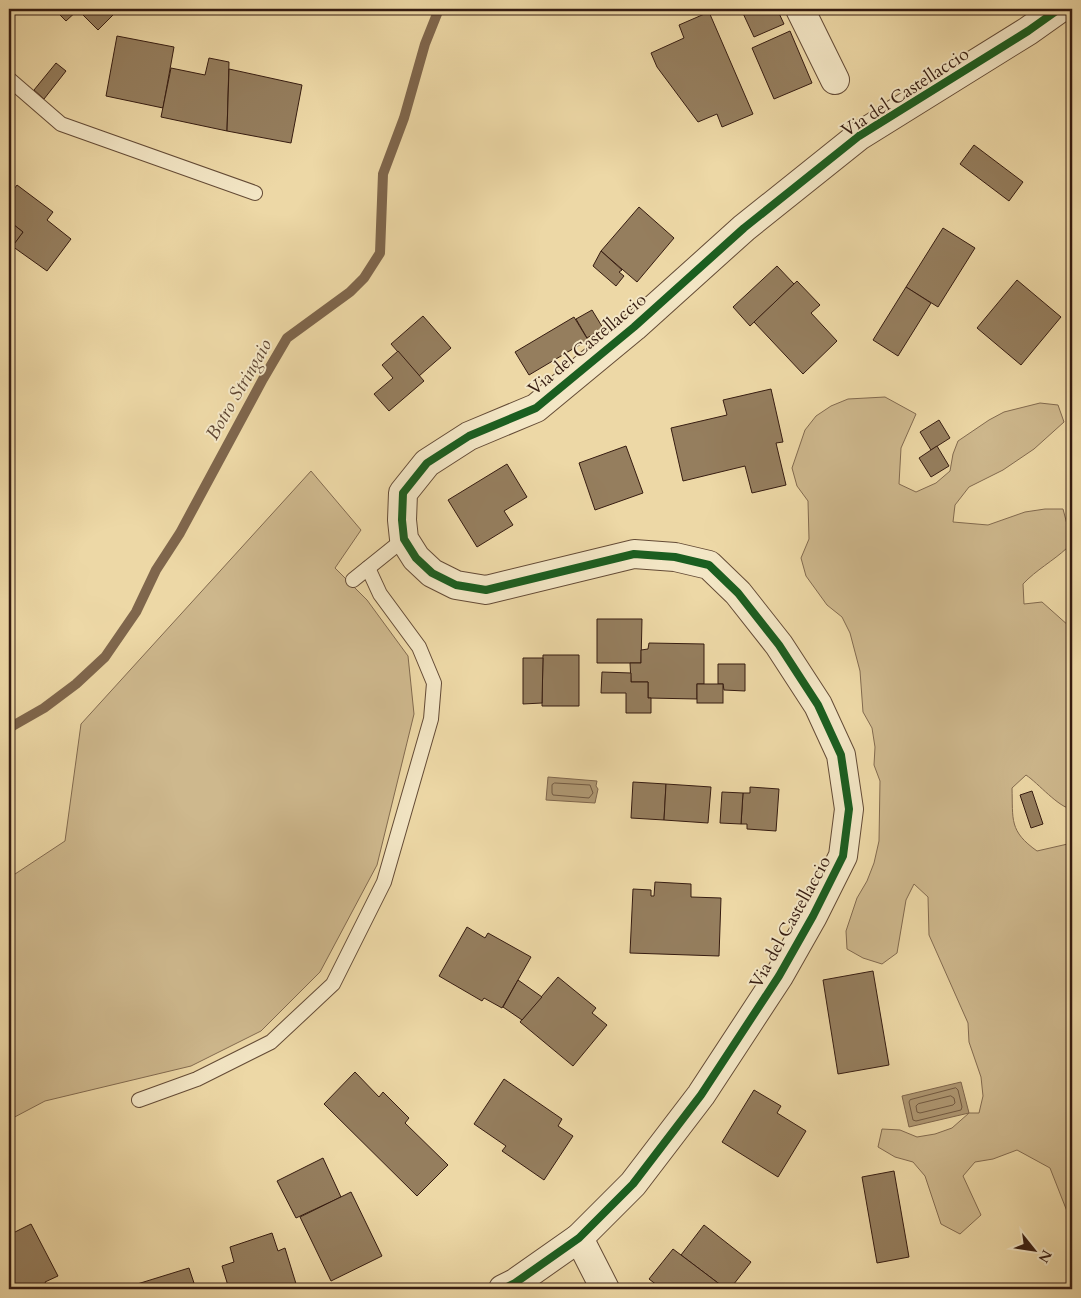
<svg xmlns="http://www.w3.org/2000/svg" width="1081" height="1298" viewBox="0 0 1081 1298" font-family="Cardo,serif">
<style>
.green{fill:#ceb88d;stroke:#826a4f}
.water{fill:#af9873;stroke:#7f664c}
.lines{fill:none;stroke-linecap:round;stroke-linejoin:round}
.shore{stroke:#725a42;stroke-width:1}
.stream{stroke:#7f664c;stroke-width:10}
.building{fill:#957e5e;stroke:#361c11}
.service-casing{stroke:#644b36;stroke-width:16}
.minor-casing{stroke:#644b36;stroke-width:30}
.tertiary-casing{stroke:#644b36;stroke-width:30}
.service{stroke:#f3e6c5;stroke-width:14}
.minor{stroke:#f3e6c5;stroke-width:28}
.tertiary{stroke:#f3e6c5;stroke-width:28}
.cycleway-casing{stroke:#f3e6c5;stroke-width:11}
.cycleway{stroke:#1b5e20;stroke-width:8}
.labels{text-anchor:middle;stroke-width:4;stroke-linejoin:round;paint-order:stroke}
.street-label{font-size:18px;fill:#361c11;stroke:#f3e6c5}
.water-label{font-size:19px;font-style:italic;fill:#604733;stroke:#f3e6c5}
</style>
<rect width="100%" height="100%" fill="#edd8a6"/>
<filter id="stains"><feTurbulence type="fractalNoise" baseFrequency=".004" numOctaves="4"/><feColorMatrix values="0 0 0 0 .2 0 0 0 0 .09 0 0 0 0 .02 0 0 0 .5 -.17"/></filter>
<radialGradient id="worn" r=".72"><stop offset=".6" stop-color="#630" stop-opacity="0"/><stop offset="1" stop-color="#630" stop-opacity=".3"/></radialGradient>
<!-- green -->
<g class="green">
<path d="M 885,397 L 916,414 L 901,448 L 899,484 L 916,492 L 936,483 L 950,471 L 953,454 L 958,441 L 989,420 L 1004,412 L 1040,403 L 1058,405 L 1064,422 L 1034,449 L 1003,470 L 969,487 L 955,505 L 953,522 L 988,525 L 1025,512 L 1045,509 L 1063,509 L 1068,528 L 1067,548 C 1053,561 1036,570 1023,584 L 1024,604 L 1042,602 L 1069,626 L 1072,626 L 1072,809 C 1059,808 1038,783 1026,775 L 1012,788 C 1013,820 1009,831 1037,851 L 1072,843 L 1072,1224 L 1050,1168 L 1017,1150 L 993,1159 L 975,1162 L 963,1176 L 981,1215 L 960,1234 L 941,1224 L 925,1176 L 913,1162 L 895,1157 L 878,1147 L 882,1129 L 900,1130 L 917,1137 L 935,1134 L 952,1128 L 969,1113 L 979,1113 L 983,1096 L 981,1077 L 969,1042 L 968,1023 L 929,935 L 928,897 L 914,884 L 906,900 L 897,953 L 882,964 L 863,958 L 847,949 L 846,931 L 857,898 L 867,881 L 874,863 L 879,841 L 880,781 L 874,765 L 875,747 L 872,728 L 863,712 L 860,671 L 850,633 L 842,617 L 827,605 L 806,576 L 801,558 L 809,539 L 808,501 L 797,486 L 792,468 L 805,430 L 816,416 L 831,406 L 848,399 Z"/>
<path d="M 311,471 L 361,530 L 335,568 L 367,600 L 408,656 L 414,714 L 377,865 L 320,972 L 261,1031 L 191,1066 L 45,1101 L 9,1120 L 9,878 L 65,841 L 81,724 Z"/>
</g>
<!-- water -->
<g class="water">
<path d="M 548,777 L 597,781 L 596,786 L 598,789 L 595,803 L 546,800 Z"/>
<path d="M 961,1082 L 969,1113 L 909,1127 L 902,1096 Z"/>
</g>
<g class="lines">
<!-- shore -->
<g class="shore">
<path d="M 555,783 L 590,785 L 593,793 L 589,798 L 553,795 L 552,793 L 552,785 Z"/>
<path d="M 956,1088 L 958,1090 L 962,1107 L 961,1110 L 916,1121 L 913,1120 L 909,1102 L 910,1100 Z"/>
<path d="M 951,1096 L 954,1098 L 955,1103 L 953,1105 L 920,1113 L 917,1112 L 916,1106 L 918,1104 Z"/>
</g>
<!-- stream -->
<path class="stream" d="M 9,728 L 44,708 L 76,684 L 105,657 L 136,612 L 156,570 L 180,533 L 263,379 L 287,338 L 350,292 L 364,278 L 380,253 L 383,174 L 404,118 L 425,44 L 439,9"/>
</g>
<!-- building -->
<g class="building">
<path d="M 54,9 L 79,9 L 66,21 Z"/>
<path d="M 79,9 L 110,9 L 114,14 L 98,30 L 78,10 Z"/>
<path d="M 741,9 L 777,9 L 784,24 L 754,37 Z"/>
<path d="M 709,12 L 753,114 L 722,127 L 717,114 L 698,122 L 657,67 L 651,53 L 684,38 L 679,25 Z"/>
<path d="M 790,31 L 812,83 L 774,99 L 752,48 Z"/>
<path d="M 117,36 L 174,47 L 163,108 L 106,96 Z"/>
<path d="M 209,58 L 229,62 L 227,131 L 161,117 L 171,68 L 205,75 Z"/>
<path d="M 56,63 L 66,71 L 44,99 L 34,90 Z"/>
<path d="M 229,69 L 302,85 L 291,143 L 227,131 Z"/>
<path d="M 974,145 L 1023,182 L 1009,201 L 960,164 Z"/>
<path d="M 17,185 L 53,212 L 47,220 L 71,239 L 47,271 L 12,246 L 23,232 L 9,221 L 9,196 Z"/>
<path d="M 639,207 L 674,238 L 637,282 L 601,251 Z"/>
<path d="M 9,221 L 23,232 L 9,251 Z"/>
<path d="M 943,228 L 975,248 L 938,307 L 906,287 Z"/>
<path d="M 601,251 L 622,270 L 619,272 L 624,276 L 616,286 L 593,266 Z"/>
<path d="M 777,266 L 794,284 L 750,326 L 733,307 Z"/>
<path d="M 1017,280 L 1061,317 L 1021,365 L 977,328 Z"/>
<path d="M 797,281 L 820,305 L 811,313 L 837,341 L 803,374 L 754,322 Z"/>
<path d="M 906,287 L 931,303 L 898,356 L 873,340 Z"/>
<path d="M 592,310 L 603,328 L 587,338 L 576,319 Z"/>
<path d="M 423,316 L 451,348 L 419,376 L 391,344 Z"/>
<path d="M 574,317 L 588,340 L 529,375 L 515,352 Z"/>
<path d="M 398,351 L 424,381 L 389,411 L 374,394 L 393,378 L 382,365 Z"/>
<path d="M 771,389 L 783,442 L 776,443 L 786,485 L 752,493 L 745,466 L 683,481 L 671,428 L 727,415 L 723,400 Z"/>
<path d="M 939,420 L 950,438 L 931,450 L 920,432 Z"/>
<path d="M 626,446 L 643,493 L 595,510 L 579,463 Z"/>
<path d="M 937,446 L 949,466 L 931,477 L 919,458 Z"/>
<path d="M 507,464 L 527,497 L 504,511 L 513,525 L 477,547 L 448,500 Z"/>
<path d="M 597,619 L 642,619 L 641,663 L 597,663 Z"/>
<path d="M 649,643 L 704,644 L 704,684 L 697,684 L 697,699 L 648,698 L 648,682 L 631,682 L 630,663 L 641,663 L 641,650 L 648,649 Z"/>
<path d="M 543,655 L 579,655 L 579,706 L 542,706 Z"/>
<path d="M 523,658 L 543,658 L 542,703 L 523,704 Z"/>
<path d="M 718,664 L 745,664 L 745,691 L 724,690 L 723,684 L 718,684 Z"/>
<path d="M 602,672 L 631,673 L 631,682 L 648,682 L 648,698 L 651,698 L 651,713 L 626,713 L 626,693 L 601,693 Z"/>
<rect x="697" y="684" width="26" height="19"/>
<path d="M 633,782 L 666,784 L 664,820 L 631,818 Z"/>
<path d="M 666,784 L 711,787 L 708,823 L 664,820 Z"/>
<path d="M 750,787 L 779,789 L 776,831 L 747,829 L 747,824 L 741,824 L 743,793 L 750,793 Z"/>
<path d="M 1032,791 L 1043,824 L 1031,828 L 1020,795 Z"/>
<path d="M 722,792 L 743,793 L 741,824 L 720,823 Z"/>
<path d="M 655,882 L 691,884 L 691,897 L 721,898 L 719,956 L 630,953 L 633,889 L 651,890 L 651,896 L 654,896 Z"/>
<path d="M 467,927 L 485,938 L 488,933 L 531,957 L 502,1008 L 484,998 L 482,1001 L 439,976 Z"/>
<path d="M 873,971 L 889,1065 L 838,1074 L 823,980 Z"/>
<path d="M 558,977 L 596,1008 L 592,1013 L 607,1025 L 573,1066 L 520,1022 Z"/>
<path d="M 518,980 L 542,997 L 522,1020 L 503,1007 Z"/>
<path d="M 355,1072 L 379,1097 L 383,1092 L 409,1118 L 405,1123 L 448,1165 L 417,1196 L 324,1104 Z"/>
<path d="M 504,1079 L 562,1119 L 558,1126 L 573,1136 L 544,1180 L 502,1151 L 506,1146 L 474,1124 Z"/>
<path d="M 754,1090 L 781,1106 L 777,1113 L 806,1131 L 778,1177 L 722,1142 Z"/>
<path d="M 323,1158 L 341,1197 L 296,1218 L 277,1181 Z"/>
<path d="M 894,1171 L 909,1257 L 877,1263 L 862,1177 Z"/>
<path d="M 351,1192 L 382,1256 L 331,1281 L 300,1217 Z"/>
<path d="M 31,1224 L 58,1276 L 45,1282 L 49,1289 L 9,1289 L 9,1235 Z"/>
<path d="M 704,1225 L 751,1262 L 730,1289 L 726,1289 L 681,1255 Z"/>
<path d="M 272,1233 L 278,1251 L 285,1248 L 297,1287 L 290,1289 L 229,1289 L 222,1266 L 234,1262 L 230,1247 Z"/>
<path d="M 673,1249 L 681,1255 L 726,1289 L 662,1289 L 649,1279 Z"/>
<path d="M 189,1268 L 196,1289 L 135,1289 L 134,1285 Z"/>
</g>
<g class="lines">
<defs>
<g id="service">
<path d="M 9,79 L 61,124 L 255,193"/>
<path d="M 353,580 L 404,539"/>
<path d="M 139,1100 L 197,1079 L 271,1042 L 333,984 L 384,882 L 431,719 L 434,683 L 419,647 L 380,594 L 368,568"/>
</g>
<g id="minor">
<path d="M 800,9 L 835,80"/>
<path d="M 579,1238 L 605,1289"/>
</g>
<path id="tertiary" d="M 503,1289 L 515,1283 L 579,1238 L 633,1184 L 701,1095 L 779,976 L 813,916 L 843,856 L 849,809 L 841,755 L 818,705 L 779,645 L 738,593 L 709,565 L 675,557 L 634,554 L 486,590 L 456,585 L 432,573 L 416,558 L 404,539 L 402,520 L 403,493 L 427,463 L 469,436 L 536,408 L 634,327 L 744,228 L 859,136 L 1028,31 L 1059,9"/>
</defs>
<!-- service casing -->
<use href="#service" class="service-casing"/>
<!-- minor casing -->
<use href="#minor" class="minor-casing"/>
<!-- tertiary casing -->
<use href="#tertiary" class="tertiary-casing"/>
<!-- service -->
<use href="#service" class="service"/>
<!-- minor -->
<use href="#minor" class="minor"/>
<!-- tertiary -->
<use href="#tertiary" class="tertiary"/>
<defs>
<path id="cycleway" d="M 503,1289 L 515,1283 L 579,1238 L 633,1184 L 701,1095 L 779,976 L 813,916 L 843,856 L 849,809 L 841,755 L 818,705 L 779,645 L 738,593 L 709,565 L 675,557 L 634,554 L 486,590 L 456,585 L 432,573 L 416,558 L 404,539 L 402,520 L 403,493 L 427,463 L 469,436 L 536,408 L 634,327 L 744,228 L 859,136 L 1028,31 L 1059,9"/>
</defs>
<!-- cycleway casing -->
<use href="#cycleway" class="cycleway-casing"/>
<!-- cycleway -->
<use href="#cycleway" class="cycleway"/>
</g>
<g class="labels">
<!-- street labels -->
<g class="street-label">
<text transform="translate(905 92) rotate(-33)" y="6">Via del Castellaccio</text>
<text transform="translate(587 344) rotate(-40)" y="6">Via del Castellaccio</text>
<text transform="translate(790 922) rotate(-61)" y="6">Via del Castellaccio</text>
</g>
<!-- water labels -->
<g class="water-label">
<text transform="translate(238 389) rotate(-60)" y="7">Botro Stringaio</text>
</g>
</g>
<!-- margin -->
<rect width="1081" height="1298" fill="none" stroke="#edd8a6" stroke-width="30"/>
<rect x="10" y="10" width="1061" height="1278" fill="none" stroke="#361c11" stroke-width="2.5"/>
<rect x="15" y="15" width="1051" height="1268" fill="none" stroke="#361c11"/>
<!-- north arrow -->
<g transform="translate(1034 1250) rotate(120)" stroke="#f3e6c5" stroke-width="4" paint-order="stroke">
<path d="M0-4L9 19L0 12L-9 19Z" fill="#361c11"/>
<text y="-8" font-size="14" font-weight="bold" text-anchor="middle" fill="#361c11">N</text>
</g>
<rect width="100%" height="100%" filter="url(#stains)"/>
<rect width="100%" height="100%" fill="url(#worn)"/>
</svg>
